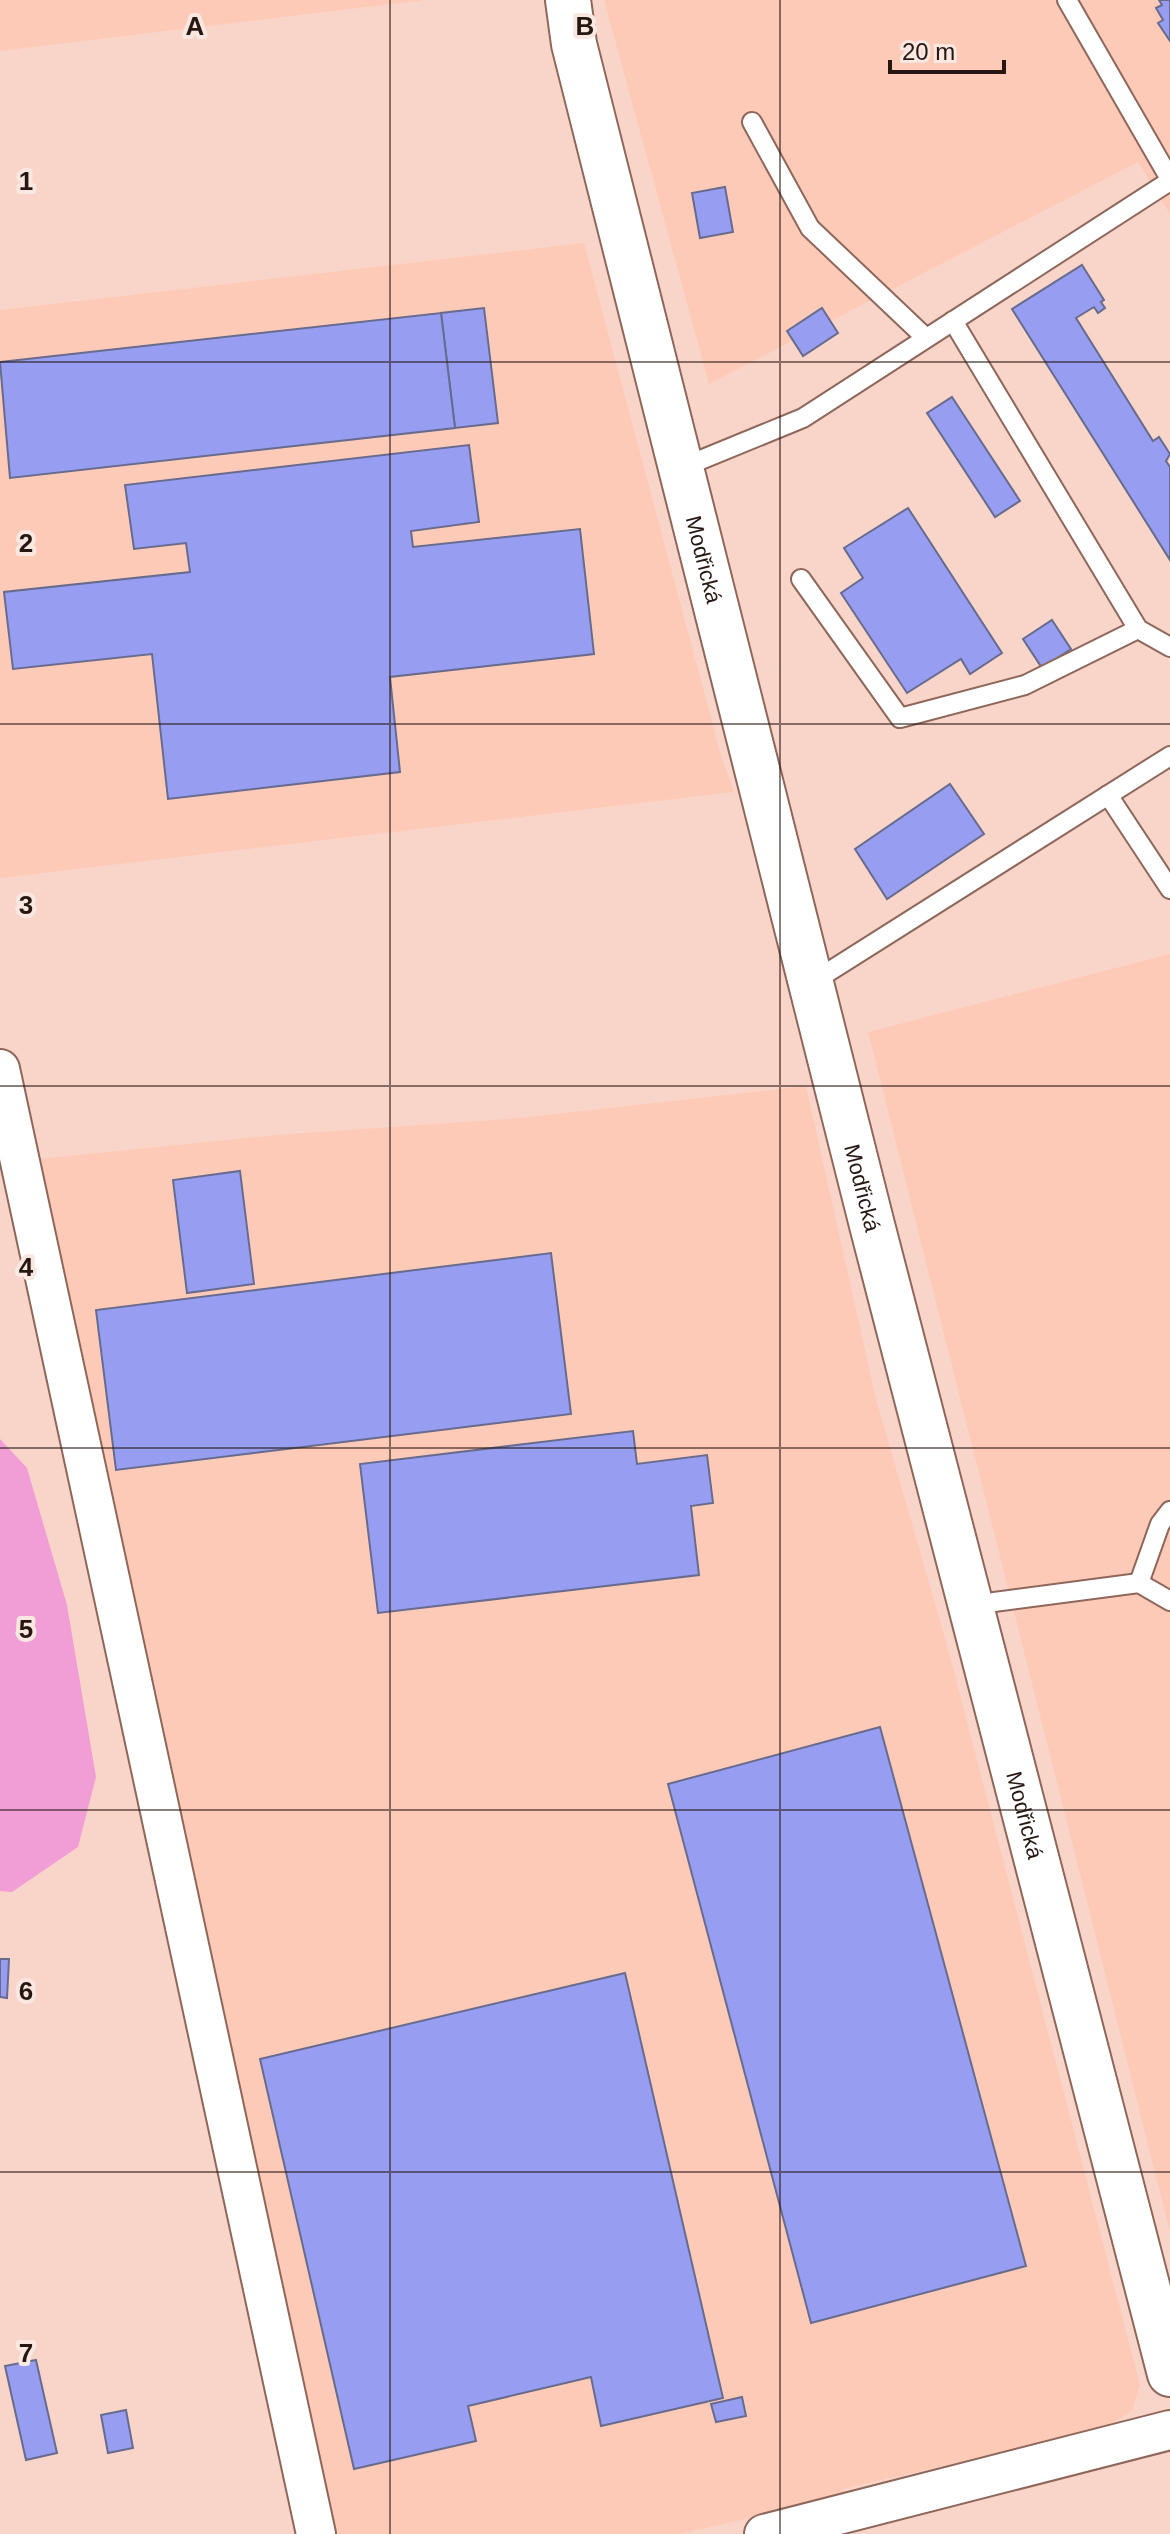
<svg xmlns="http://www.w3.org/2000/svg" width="1170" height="2534" viewBox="0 0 1170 2534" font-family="Arial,sans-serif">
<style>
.built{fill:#fecab8}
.water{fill:#f19ed6}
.building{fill:#979ef1;stroke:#676b8d;stroke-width:2}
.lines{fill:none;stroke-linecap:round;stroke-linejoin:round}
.service-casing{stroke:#8e675a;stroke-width:22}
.minor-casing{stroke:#8e675a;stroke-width:42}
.tertiary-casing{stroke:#8e675a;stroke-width:48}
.service{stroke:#fff;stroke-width:18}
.minor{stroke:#fff;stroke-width:38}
.tertiary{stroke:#fff;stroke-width:44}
.grid{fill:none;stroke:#261712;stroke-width:2;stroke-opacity:0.55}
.labels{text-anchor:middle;stroke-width:8;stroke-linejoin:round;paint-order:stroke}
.street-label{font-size:22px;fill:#261712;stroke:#f9e7e1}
.grid-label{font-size:26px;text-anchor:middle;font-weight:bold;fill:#261712;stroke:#f9e7e1;stroke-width:8;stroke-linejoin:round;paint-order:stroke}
</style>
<rect width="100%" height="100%" fill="#f9d5c9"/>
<!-- built -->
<g class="built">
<path d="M 0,0 L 425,0 L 0,51 Z"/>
<path d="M 604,0 L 1170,0 L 1170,214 L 1138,162 L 709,384 Z"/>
<path d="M 584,243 L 722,759 L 734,792 L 0,878 L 0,310 Z"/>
<path d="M 1170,954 L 1170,2232 L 868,1032 Z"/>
<path d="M 806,1086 L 876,1399 L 946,1641 L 1140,2385 L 1132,2411 L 1103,2429 L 843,2489 L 845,2497 L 679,2534 L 333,2534 L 38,1159 L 276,1135 L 519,1118 Z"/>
</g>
<!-- water -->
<path class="water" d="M 0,1439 L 27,1468 L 67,1605 L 96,1777 L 78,1847 L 12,1892 L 0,1891 Z"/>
<!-- building -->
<g class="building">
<path d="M 1159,0 L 1170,0 L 1170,41 L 1158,23 L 1163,20 L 1156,8 L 1162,5 Z"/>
<path d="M 725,187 L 733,232 L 700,238 L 692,193 Z"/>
<path d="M 1082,265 L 1104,300 L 1101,302 L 1105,308 L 1098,313 L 1094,307 L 1076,318 L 1153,441 L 1159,437 L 1170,454 L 1166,461 L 1170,467 L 1170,560 L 1012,309 Z"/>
<path d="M 484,308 L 498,423 L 455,428 L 441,313 Z"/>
<path d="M 822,308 L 838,333 L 803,356 L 787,331 Z"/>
<path d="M 441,313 L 455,428 L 10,478 L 0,362 Z"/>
<path d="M 952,397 L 1020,501 L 995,517 L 927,413 Z"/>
<path d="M 469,445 L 479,522 L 411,531 L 413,547 L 580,529 L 594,654 L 390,677 L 400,772 L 168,799 L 152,654 L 13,669 L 4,592 L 190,572 L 186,543 L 134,549 L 125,485 Z"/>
<path d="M 908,508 L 1002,653 L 970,674 L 961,659 L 907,693 L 841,593 L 863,578 L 844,548 Z"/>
<path d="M 1052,620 L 1071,649 L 1042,668 L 1023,639 Z"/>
<path d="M 950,784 L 984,834 L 887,899 L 855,849 Z"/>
<path d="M 240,1171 L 254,1284 L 187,1293 L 173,1180 Z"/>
<path d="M 551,1253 L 571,1414 L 116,1470 L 96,1310 Z"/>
<path d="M 633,1431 L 637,1464 L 707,1455 L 713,1503 L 691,1506 L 699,1575 L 378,1613 L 360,1464 Z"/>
<path d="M 880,1727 L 1026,2266 L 811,2323 L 668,1784 Z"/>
<path d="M 0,1959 L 9,1959 L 7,1998 L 0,1997 Z"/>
<path d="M 625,1973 L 723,2398 L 601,2426 L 591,2377 L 468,2406 L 476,2441 L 354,2469 L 260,2059 Z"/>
<path d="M 36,2360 L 57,2453 L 26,2460 L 5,2366 Z"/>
<path d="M 742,2397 L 746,2416 L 716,2422 L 711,2404 Z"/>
<path d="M 126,2410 L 133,2448 L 108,2453 L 101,2415 Z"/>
</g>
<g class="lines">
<defs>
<g id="service">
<path d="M 1067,0 L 1170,179"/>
<path d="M 752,122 L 810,228 L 926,338"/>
<path d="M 953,321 L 1138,629 L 1170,647"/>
<path d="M 681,468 L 803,418 L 1170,181"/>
<path d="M 801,579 L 900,718 L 1025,685 L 1138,629"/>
<path d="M 1108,795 L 1170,889"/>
<path d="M 811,983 L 1170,756"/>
<path d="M 1139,1583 L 1160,1524 L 1170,1511"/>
<path d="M 971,1605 L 1139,1583 L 1170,1601"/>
</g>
<g id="minor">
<path d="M 0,1069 L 316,2534"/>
<path d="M 764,2534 L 1170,2430"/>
</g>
<g id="tertiary">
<path id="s1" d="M 568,0 L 574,44 L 872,1225 L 1170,2374"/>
</g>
</defs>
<!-- service casing -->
<use href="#service" class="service-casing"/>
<!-- minor casing -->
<use href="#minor" class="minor-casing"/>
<!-- tertiary casing -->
<use href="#tertiary" class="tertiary-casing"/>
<!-- service -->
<use href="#service" class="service"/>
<!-- minor -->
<use href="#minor" class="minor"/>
<!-- tertiary -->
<use href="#tertiary" class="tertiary"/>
</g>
<!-- grid -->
<path class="grid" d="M 390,0 L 390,2534M 780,0 L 780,2534M 0,362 L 1170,362M 0,724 L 1170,724M 0,1086 L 1170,1086M 0,1448 L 1170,1448M 0,1810 L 1170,1810M 0,2172 L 1170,2172"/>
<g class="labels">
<!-- street labels -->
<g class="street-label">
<text dy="8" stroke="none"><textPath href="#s1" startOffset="576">Modřická</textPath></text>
<text dy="8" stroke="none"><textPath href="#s1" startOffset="1224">Modřická</textPath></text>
<text dy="8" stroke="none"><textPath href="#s1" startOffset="1872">Modřická</textPath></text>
</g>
</g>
<g class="grid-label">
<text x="195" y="35">A</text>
<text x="585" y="35">B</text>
<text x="26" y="190">1</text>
<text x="26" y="552">2</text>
<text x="26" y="914">3</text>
<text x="26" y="1276">4</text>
<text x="26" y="1638">5</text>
<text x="26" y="2000">6</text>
<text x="26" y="2362">7</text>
</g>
<!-- scale -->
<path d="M890 60v12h114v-12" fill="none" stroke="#261712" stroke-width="4"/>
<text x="902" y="60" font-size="24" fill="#261712" stroke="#f9e7e1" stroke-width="6" paint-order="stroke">20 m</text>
</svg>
